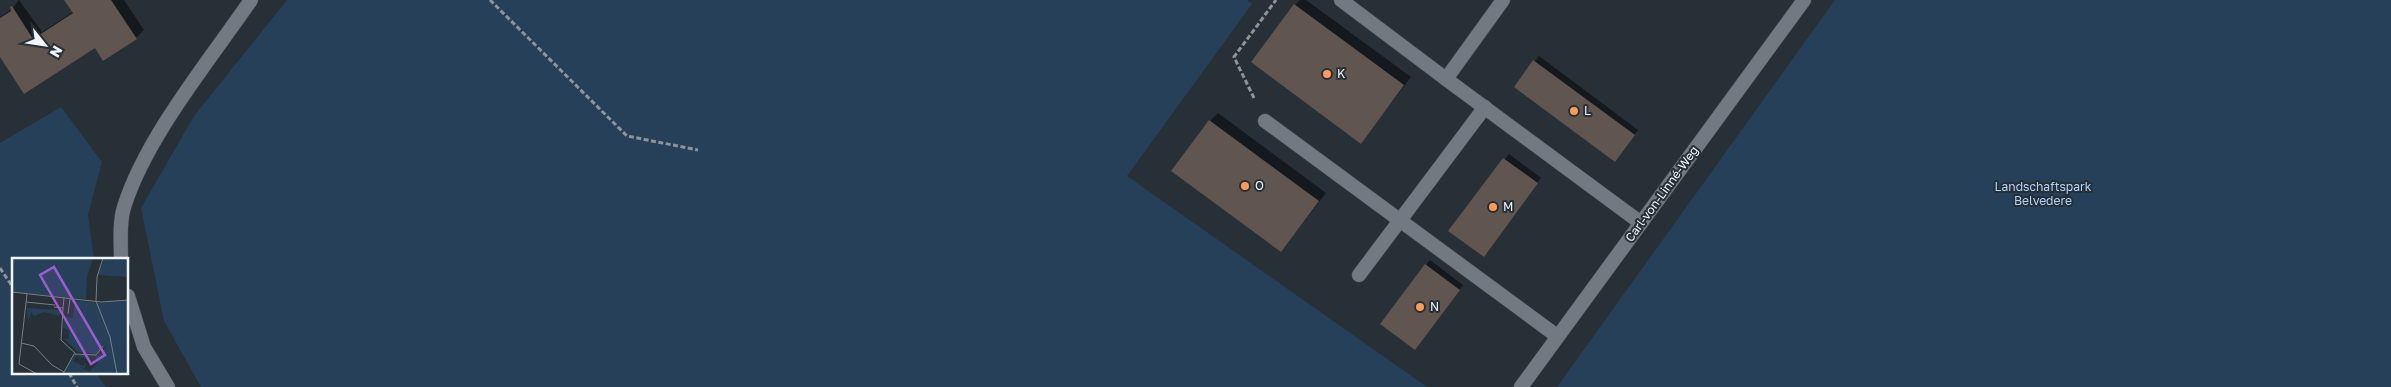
<svg xmlns="http://www.w3.org/2000/svg" width="2391" height="387" viewBox="0 0 2391 387" font-family="'Golos Text',sans-serif">
<style>
.green{fill:#264059}
.shadow{fill:#0007}
.building{fill:#60554f}
.lines{fill:none;stroke-linecap:round;stroke-linejoin:round}
.service-casing{stroke:#464c53;stroke-width:15}
.minor-casing{stroke:#464c53;stroke-width:15}
.path{stroke:#8d939a;stroke-width:3;stroke-dasharray:5 2.5;stroke-linecap:butt}
.service{stroke:#717a83;stroke-width:14}
.minor{stroke:#717a83;stroke-width:14}
.poi-dot{fill:#fe9b59;stroke:#272f37;stroke-width:2}
.labels{text-anchor:middle;stroke-width:4;stroke-linejoin:round;paint-order:stroke}
.poi-label{font-size:12px;fill:#f0f5fa;stroke:#272f37;text-anchor:start}
.park-label{font-size:12px;fill:#aed4fc;stroke:#272f37}
.street-label{font-size:12px;fill:#f0f5fa;stroke:#272f37}
.inset-road{fill:none;stroke:#777e85;stroke-width:1}
.view{fill:#985ece;fill-opacity:0.15;stroke:#985ece;stroke-width:2.5}
.inset-edge{fill:none;stroke:#f0f5fa;stroke-width:2.5}
</style>
<rect width="100%" height="100%" fill="#272f37"/>
<!-- green -->
<g class="green">
<path d="M 287,0 L 1247,0 L 1252,4 L 1127,176 L 1427,387 L 201,387 L 164,321 L 141,208 L 194,116 Z"/>
<path d="M 1835,0 L 2391,0 L 2391,387 L 1557,387 Z"/>
<path d="M 61,107 L 102,162 L 88,215 L 94,259 L 14,260 L 14,373 L 96,373 L 106,387 L 0,387 L 0,143 Z"/>
</g>
<!-- shadow -->
<g class="shadow">
<path d="M 19,0 L 42,32 L 73,12 L 65,0 L 124,0 L 144,30 L 136,38 L 95,46 L 0,55 L 0,17 L 12,9 Z"/>
<path d="M 1300,0 L 1306,0 L 1411,77 L 1361,142 L 1295,5 Z"/>
<path d="M 1539,56 L 1638,130 L 1619,156 L 1515,87 Z"/>
<path d="M 1218,113 L 1326,193 L 1281,251 L 1210,121 Z"/>
<path d="M 1509,154 L 1541,178 L 1488,251 L 1450,231 Z"/>
<path d="M 1430,260 L 1463,285 L 1415,349 L 1426,265 Z"/>
</g>
<!-- building -->
<g class="building">
<path d="M 64,0 L 111,0 L 137,39 L 103,61 L 95,48 L 24,94 L 0,57 L 0,18 L 11,11 L 10,7 L 12,6 L 33,39 L 73,13 Z"/>
<path d="M 1294,4 L 1404,85 L 1361,144 L 1251,62 Z"/>
<path d="M 1533,60 L 1635,135 L 1615,162 L 1514,87 Z"/>
<path d="M 1209,120 L 1319,201 L 1281,252 L 1171,171 Z"/>
<path d="M 1503,158 L 1538,183 L 1484,257 L 1448,231 Z"/>
<path d="M 1425,264 L 1460,290 L 1415,350 L 1380,324 Z"/>
</g>
<g class="lines">
<defs>
<g id="service">
<path d="M 1341,0 L 1446,79"/>
<path d="M 1503,0 L 1446,79 L 1641,223"/>
<path d="M 1265,121 L 1557,336"/>
<path d="M 121,260 C 121,243 119,223 124,207 C 146,137 209,61 251,0"/>
<path d="M 1359,275 L 1485,107"/>
<path d="M 128,296 L 144,347 L 168,387"/>
</g>
<path id="minor" d="M 1521,387 L 1804,0"/>
</defs>
<!-- service casing -->
<use href="#service" class="service-casing"/>
<!-- minor casing -->
<use href="#minor" class="minor-casing"/>
<!-- path -->
<g class="path">
<path d="M 490,0 L 627,136 L 698,150"/>
<path d="M 1254,98 L 1234,57 L 1276,0"/>
<path d="M 0,268 L 14,289"/>
<path d="M 69,373 L 77,387"/>
</g>
<!-- service -->
<use href="#service" class="service"/>
<!-- minor -->
<use href="#minor" class="minor"/>
</g>
<!-- markers -->
<g class="poi-dot">
<circle cx="1327" cy="74" r="5"/>
<circle cx="1574" cy="111" r="5"/>
<circle cx="1245" cy="186" r="5"/>
<circle cx="1493" cy="207" r="5"/>
<circle cx="1420" cy="307" r="5"/>
</g>
<g class="labels">
<!-- poi labels -->
<g class="poi-label">
<text x="1337" y="78">K</text>
<text x="1584" y="115">L</text>
<text x="1255" y="190">O</text>
<text x="1503" y="211">M</text>
<text x="1430" y="311">N</text>
</g>
<!-- park labels -->
<g class="park-label">
<text x="2043" y="191">Landschaftspark<tspan x="2043" dy="14">Belvedere</tspan></text>
</g>
<!-- street labels -->
<g class="street-label">
<text transform="translate(1662 194) rotate(-54)" y="4">Carl-von-Linné-Weg</text>
</g>
</g>
<!-- overview -->
<g transform="translate(12 258)">
<rect width="116" height="116" fill="#272f37"/>
<path d="M 0,0 L 81,0 L 75,19 L 74,41 L 0,34 ZM 92,0 L 116,0 L 116,19 L 86,17 ZM 63,42 L 86,45 L 116,42 L 116,116 L 52,116 L 62,97 L 75,97 L 73,100 L 64,98 L 61,103 L 71,108 L 74,104 L 73,110 L 68,109 L 80,115 L 78,113 L 86,104 L 83,98 L 89,97 L 93,89 L 90,88 L 84,96 L 66,94 L 53,81 L 57,81 L 57,72 L 51,70 L 52,59 L 61,60 ZM 15,50 L 48,52 L 48,58 L 32,54 L 22,58 L 19,54 L 16,64 Z" fill="#264059"/>
<path class="inset-road" d="M 91,0 L 85,19 L 84,43 L 98,79 L 105,116M 0,34 L 89,44 L 117,42M 15,36 L 7,106 L 25,116M 14,44 L 43,47M 42,49 L 51,50 L 52,40M 51,50 L 49,82 L 64,96M 56,56 L 58,41M 9,85 L 22,88 L 40,107 L 52,114M 51,116 L 62,96 L 84,97 L 91,88"/>
<path class="view" d="M 42,9 L 93,97 L 79,106 L 28,17 Z"/>
<rect width="116" height="116" class="inset-edge"/>
</g>
<!-- north arrow -->
<g transform="translate(45 45) rotate(120)" stroke="#272f37" stroke-width="4" paint-order="stroke">
<path d="M0-4L9 19L0 12L-9 19Z" fill="#f0f5fa"/>
<text y="-8" font-size="14" font-weight="bold" text-anchor="middle" fill="#f0f5fa">N</text>
</g>
</svg>
